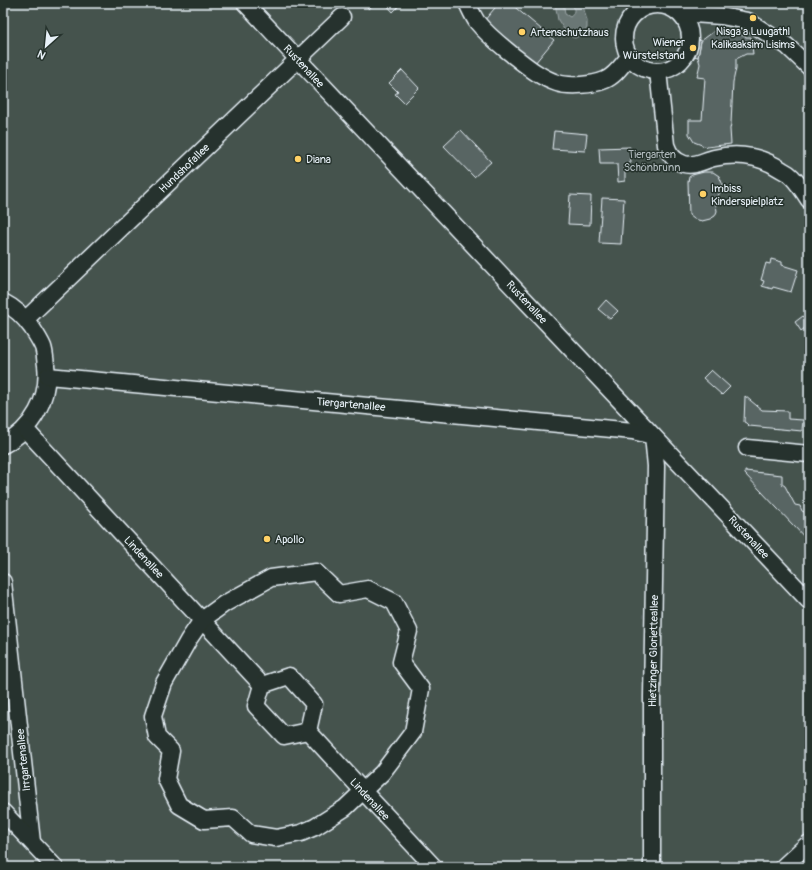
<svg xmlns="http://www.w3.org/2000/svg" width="812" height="870" viewBox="0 0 812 870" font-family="Pangolin,sans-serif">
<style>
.green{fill:#45524e;stroke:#96a2a3}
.water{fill:#6b7775;stroke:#9da8a9}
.building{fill:#596563;stroke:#e8f1f8}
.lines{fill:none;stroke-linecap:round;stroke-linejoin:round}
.pedestrian-casing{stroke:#e8f1f8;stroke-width:19}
.pedestrian{stroke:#26332d;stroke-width:16}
.poi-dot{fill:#ffd166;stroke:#26332d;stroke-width:1.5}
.labels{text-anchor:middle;stroke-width:3;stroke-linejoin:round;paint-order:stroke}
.poi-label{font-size:11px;fill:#e8f1f8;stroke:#26332d;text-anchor:start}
.street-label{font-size:11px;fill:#e8f1f8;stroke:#26332d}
.park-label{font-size:11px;fill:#afb9bc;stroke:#26332d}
</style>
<rect width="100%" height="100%" fill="#2e3b35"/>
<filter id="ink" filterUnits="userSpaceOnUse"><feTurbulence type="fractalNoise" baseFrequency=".025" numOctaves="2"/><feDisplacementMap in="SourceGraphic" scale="8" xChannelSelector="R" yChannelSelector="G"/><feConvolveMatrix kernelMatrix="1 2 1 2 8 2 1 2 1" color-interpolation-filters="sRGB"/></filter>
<g filter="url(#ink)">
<!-- green -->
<rect class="green" x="3" y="3" width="806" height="864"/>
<!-- water -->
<path class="water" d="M 555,3 L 565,3 L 564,7 L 565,14 L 570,17 C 575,14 575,8 572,3 L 584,3 L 584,10 L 587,21 L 587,28 L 582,34 L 575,38 L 572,37 L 567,34 L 558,20 Z"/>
<!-- building -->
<g class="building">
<path d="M 363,3 L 375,3 L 369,9 Z"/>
<path d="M 385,3 L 402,3 L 393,12 Z"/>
<path d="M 499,3 L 510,3 L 554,40 L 535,63 L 484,21 Z"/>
<path d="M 717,29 L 739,34 L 746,37 L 751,37 L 753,54 L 746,54 L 736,59 L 736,68 L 733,82 L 731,124 L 730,129 L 731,144 L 707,147 L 694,142 L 689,134 L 689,120 L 702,120 L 705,78 L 697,77 L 700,64 L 698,57 L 701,41 Z"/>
<path d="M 692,39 L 701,41 L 698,57 L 689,55 Z"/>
<path d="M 402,70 L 419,88 L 404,103 L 395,94 L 398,92 L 389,83 Z"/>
<path d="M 461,130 L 491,162 L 474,177 L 444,146 Z"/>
<path d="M 554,131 L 587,134 L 585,151 L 552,149 Z"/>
<path d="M 630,147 L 631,163 L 625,163 L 625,181 L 618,182 L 617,164 L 600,164 L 599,148 Z"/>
<path d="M 704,172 L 713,172 L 719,176 L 722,183 L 721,190 L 717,198 L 716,205 L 717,211 L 715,216 L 710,219 L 702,221 L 694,219 L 689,215 L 688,182 L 689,177 L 692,175 Z"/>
<path d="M 570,195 L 591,196 L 590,225 L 568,224 Z"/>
<path d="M 602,198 L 624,199 L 621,244 L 599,243 Z"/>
<path d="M 771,259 L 782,262 L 782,265 L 798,270 L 791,292 L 773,287 L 772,289 L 762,286 L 764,281 L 761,280 L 766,263 L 770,264 Z"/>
<path d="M 606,300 L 618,311 L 610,319 L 598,309 Z"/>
<path d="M 803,316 L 809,325 L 801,331 L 795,322 Z"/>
<path d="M 711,370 L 730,387 L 722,395 L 703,378 Z"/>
<path d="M 745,396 L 762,410 L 788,411 L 788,419 L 803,420 L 802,431 L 749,426 L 746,423 L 744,422 Z"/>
<path d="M 745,471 L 782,475 L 782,484 L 785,486 L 795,505 L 800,506 L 802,511 L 809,514 L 809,542 L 745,474 Z"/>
</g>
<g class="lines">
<defs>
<g id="pedestrian">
<path d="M 245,3 L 809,601"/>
<path d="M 467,3 C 470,9 473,16 477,22 C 488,36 502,46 515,57 C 528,67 541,78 557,83 C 569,87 593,85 605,80 C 615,76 622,65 629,57"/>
<circle cx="657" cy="38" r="33"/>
<path d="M 679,13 L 721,16 L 748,21 L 787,46 L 809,67"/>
<path d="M 658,71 L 666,145 C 669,154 674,161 684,164 C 694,167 705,160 714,158 C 739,152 761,156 782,170 C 786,172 789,174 792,177 C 799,184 804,192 809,200"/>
<path d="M 3,302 C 15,308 25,318 32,328 C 36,334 40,340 43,347 C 45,353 45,359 46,365 C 50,398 33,429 3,445"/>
<path d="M 26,319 L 342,17"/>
<path d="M 48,376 L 633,431 L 653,436 L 656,466 L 652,697 L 652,867"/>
<path d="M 25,429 L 262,685"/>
<path d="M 747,448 L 809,454"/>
<path d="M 316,572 L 339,594 L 368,589 L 394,602 L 409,631 L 401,662 L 421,689 L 413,732 L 382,773 L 345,808 L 315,827 L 301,833 L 276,838 L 251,834 L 233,818 L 204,820 L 179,805 L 166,779 L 171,751 L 157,737 L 153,716 L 164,683 L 189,639 L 202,620 L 224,604 L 271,578 Z"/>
<path d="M 3,582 L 32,842"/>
<path d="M 289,676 L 314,704 L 308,731 L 284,736 L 256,706 L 262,685 Z"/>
<path d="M 308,731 L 363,791 L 434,867"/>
<path d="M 3,812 L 55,867"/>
<path d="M 783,867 L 809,843"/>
</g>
</defs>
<!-- pedestrian casing -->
<use href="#pedestrian" class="pedestrian-casing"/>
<!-- pedestrian -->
<use href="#pedestrian" class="pedestrian"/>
</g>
</g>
<!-- markers -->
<g class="poi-dot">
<circle cx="753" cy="18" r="4"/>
<circle cx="522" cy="32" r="4"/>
<circle cx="693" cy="48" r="4"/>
<circle cx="298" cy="159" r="4"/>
<circle cx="703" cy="194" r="4"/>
<circle cx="267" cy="539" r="4"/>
</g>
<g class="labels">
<!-- poi labels -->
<g class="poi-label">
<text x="753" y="35" text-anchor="middle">Nisga'a Luugathl<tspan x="753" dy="13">Kalikaaksim Lisims</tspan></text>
<text x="530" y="36">Artenschutzhaus</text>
<text x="685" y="46" text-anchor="end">Wiener<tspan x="685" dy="13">Würstelstand</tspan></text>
<text x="306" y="163">Diana</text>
<text x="711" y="192">Imbiss<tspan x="711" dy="13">Kinderspielplatz</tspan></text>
<text x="275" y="543">Apollo</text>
</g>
<!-- street labels -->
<g class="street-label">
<text transform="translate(304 66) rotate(47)" y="4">Rustenallee</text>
<text transform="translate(184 168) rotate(-44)" y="4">Hundshofallee</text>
<text transform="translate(527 302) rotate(47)" y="4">Rustenallee</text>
<text transform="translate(351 404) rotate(5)" y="4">Tiergartenallee</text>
<text transform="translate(749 537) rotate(47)" y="4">Rustenallee</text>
<text transform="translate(144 557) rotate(47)" y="4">Lindenallee</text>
<text transform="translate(653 651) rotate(-89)" y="4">Hietzinger Glorietteallee</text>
<text transform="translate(23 760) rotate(-96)" y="4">Irrgartenallee</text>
<text transform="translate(370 799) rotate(47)" y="4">Lindenallee</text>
</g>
<!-- park labels -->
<g class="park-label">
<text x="652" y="158">Tiergarten<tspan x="652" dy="13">Schönbrunn</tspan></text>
</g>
</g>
<!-- margin -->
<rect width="812" height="870" fill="none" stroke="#26332d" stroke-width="16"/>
<rect x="8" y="8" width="796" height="854" fill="none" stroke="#e8f1f8" stroke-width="1.5" filter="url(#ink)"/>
<!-- north arrow -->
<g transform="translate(46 46) rotate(207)" stroke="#26332d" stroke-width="3" paint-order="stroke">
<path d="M0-3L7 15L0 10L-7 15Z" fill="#e8f1f8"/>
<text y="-6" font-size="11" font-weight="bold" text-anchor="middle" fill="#e8f1f8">N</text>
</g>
</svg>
